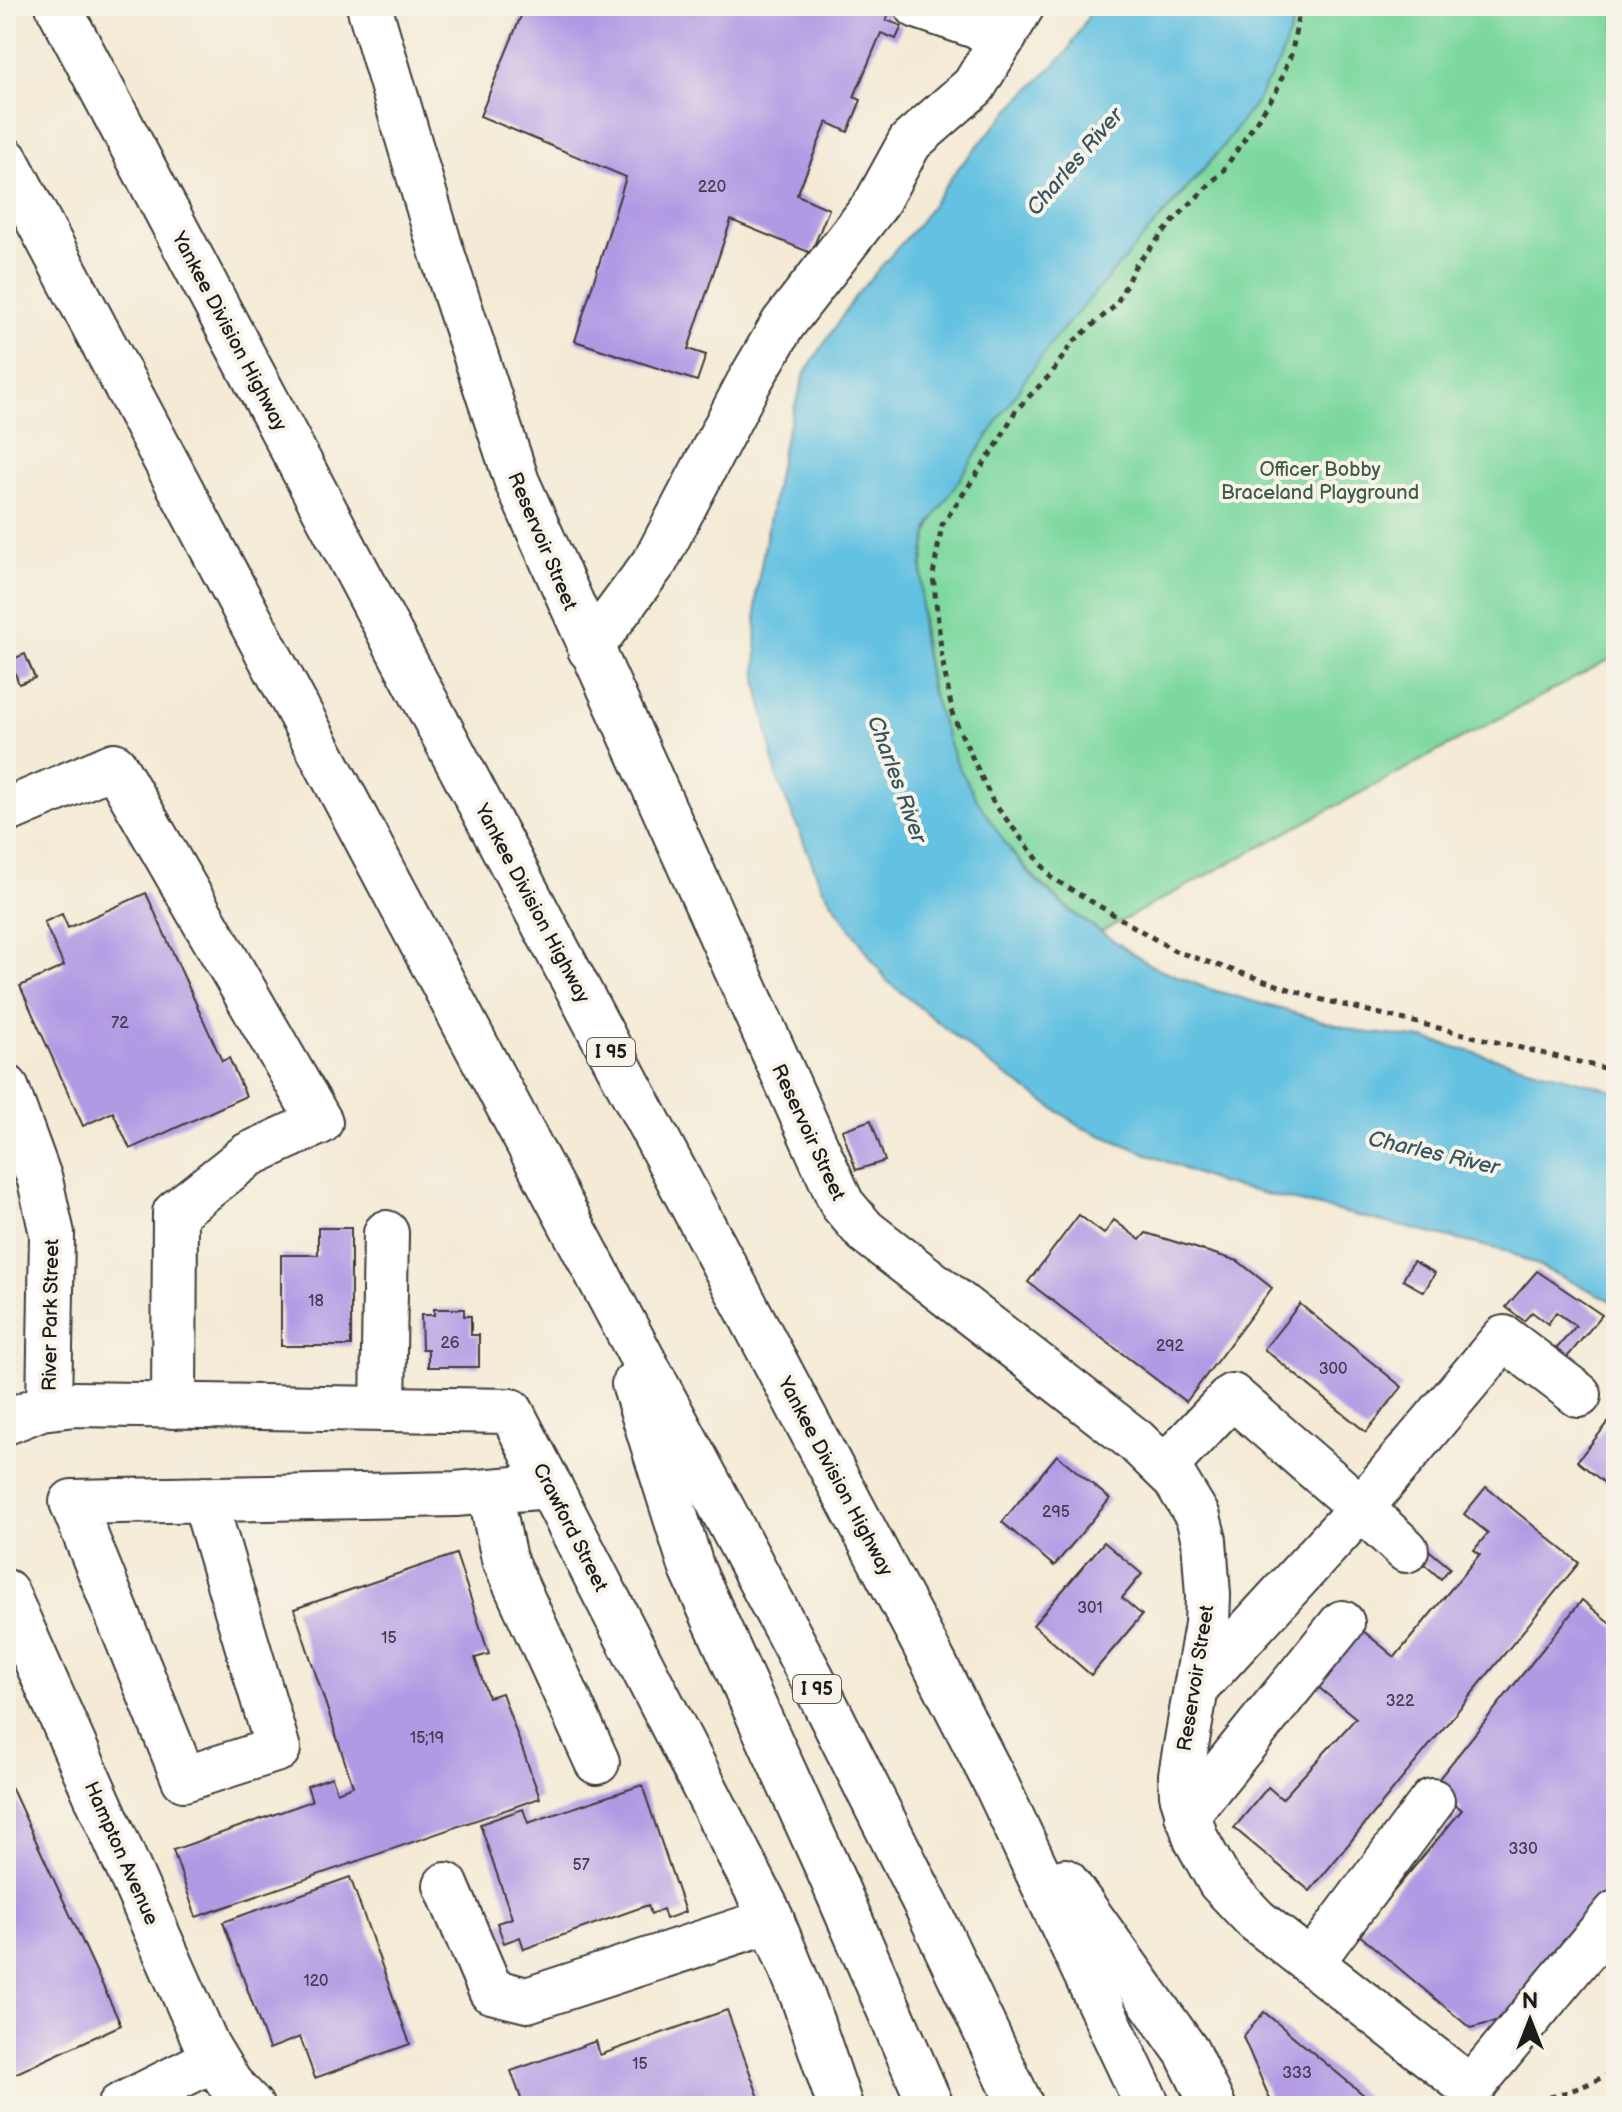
<svg xmlns="http://www.w3.org/2000/svg" width="1622" height="2112" viewBox="0 0 1622 2112" font-family="'Balsamiq Sans',sans-serif">
<style>
.green{fill:#7dd89f;stroke:#4c7a5e;stroke-width:2}
.water{fill:#63c1e1;stroke:#406e7e;stroke-width:2}
.building{fill:#b19ae4}
.lines{fill:none;stroke-linecap:round;stroke-linejoin:round}
.minor-casing{stroke:#3c3b38;stroke-width:48}
.highway-casing{stroke:#3c3b38;stroke-width:48}
.path{stroke:#3c3b38;stroke-width:5;stroke-dasharray:6 6;stroke-linecap:butt}
.minor{stroke:#fff;stroke-width:44}
.highway{stroke:#fff;stroke-width:44}
.labels{text-anchor:middle;stroke-width:8;stroke-linejoin:round;paint-order:stroke}
.number-label{font-size:16px;fill:#413c4e}
.shield{fill:#f7f3e8;stroke:#5e5c59;stroke-width:2}
.shield-label{font-size:18px;font-weight:bold;fill:#1c1c1c}
.street-label{font-size:20px;fill:#1c1c1c;stroke:#f7f3e8}
.park-label{font-size:20px;fill:#3e5e4a;stroke:#f7f3e8}
.water-label{font-size:22px;font-style:italic;fill:#355661;stroke:#f7f3e8}
</style>
<rect width="100%" height="100%" fill="#f7f3e8"/>
<filter id="ink" filterUnits="userSpaceOnUse"><feTurbulence type="fractalNoise" baseFrequency=".0125" numOctaves="2"/><feDisplacementMap in="SourceGraphic" scale="16" xChannelSelector="R" yChannelSelector="G"/><feConvolveMatrix kernelMatrix="1 2 1 2 8 2 1 2 1" color-interpolation-filters="sRGB"/></filter>
<filter id="wash" filterUnits="userSpaceOnUse"><feTurbulence type="fractalNoise" baseFrequency=".006" numOctaves="4" result="noise"/><feDisplacementMap in="SourceGraphic" scale="32" xChannelSelector="R" yChannelSelector="G"/><feGaussianBlur stdDeviation="1.8" result="paint"/><feColorMatrix in="noise" values="0 0 0 0 0 0 0 0 0 0 0 0 0 0 0 0 0 1.4 0 .05"/><feComposite in="paint" operator="in"/></filter>
<g filter="url(#wash)">
<rect width="100%" height="100%" fill="#f4ead5"/>
<!-- green -->
<path class="green" d="M 1299,6 L 1616,6 L 1616,656 L 1101,932 C 993,862 920,732 922,602 C 922,571 922,540 937,512 C 980,447 1021,378 1072,317 C 1153,219 1261,133 1299,6 Z"/>
<!-- water -->
<path class="water" d="M 1094,6 L 1299,6 L 1280,60 L 1256,102 L 1219,151 L 1057,336 L 1026,378 L 929,526 L 922,564 L 921,631 L 930,687 L 954,758 L 977,800 L 1012,853 L 1030,875 L 1071,912 L 1150,965 L 1206,988 L 1362,1032 L 1425,1039 L 1616,1091 L 1616,1303 L 1509,1252 L 1219,1183 L 1081,1127 L 992,1066 L 887,981 L 822,887 L 777,777 L 757,680 L 756,593 L 783,445 L 805,373 L 856,295 L 915,228 L 959,167 L 1012,107 L 1067,52 Z"/>
<g id="blocks">
<!-- building -->
<g class="building">
<path d="M 525,6 L 892,6 L 886,20 L 902,26 L 896,39 L 881,33 L 854,97 L 861,100 L 848,132 L 827,122 L 797,195 L 829,209 L 811,253 L 731,220 L 688,349 L 706,355 L 697,381 L 575,341 L 626,177 L 480,116 Z"/>
<path d="M 25,654 L 35,678 L 19,684 L 10,660 Z"/>
<path d="M 146,893 L 222,1061 L 229,1058 L 246,1096 L 130,1149 L 113,1112 L 83,1126 L 20,986 L 64,966 L 44,922 L 62,914 L 68,928 Z"/>
<path d="M 871,1120 L 885,1161 L 856,1170 L 842,1130 Z"/>
<path d="M 1079,1215 L 1104,1234 L 1114,1220 L 1140,1240 L 1146,1233 L 1238,1261 L 1272,1288 L 1186,1402 L 1028,1282 Z"/>
<path d="M 318,1228 L 351,1228 L 351,1346 L 281,1346 L 281,1255 L 318,1255 Z"/>
<path d="M 1413,1261 L 1435,1273 L 1424,1292 L 1403,1280 Z"/>
<path d="M 1537,1271 L 1602,1315 L 1560,1366 L 1551,1355 L 1576,1326 L 1556,1312 L 1548,1324 L 1532,1312 L 1524,1321 L 1506,1307 Z"/>
<path d="M 1300,1304 L 1402,1387 L 1366,1432 L 1264,1349 Z"/>
<path d="M 434,1309 L 464,1309 L 464,1316 L 471,1316 L 471,1335 L 479,1335 L 479,1367 L 428,1367 L 428,1349 L 422,1349 L 421,1315 L 434,1315 Z"/>
<path d="M 1616,1413 L 1616,1492 L 1577,1461 Z"/>
<path d="M 1057,1455 L 1110,1499 L 1054,1566 L 1002,1522 Z"/>
<path d="M 1486,1487 L 1579,1563 L 1310,1891 L 1234,1828 L 1268,1787 L 1282,1799 L 1356,1718 L 1312,1682 L 1357,1626 L 1395,1657 L 1480,1554 L 1474,1550 L 1488,1533 L 1464,1514 Z"/>
<path d="M 1104,1542 L 1142,1574 L 1122,1598 L 1142,1615 L 1091,1675 L 1033,1625 Z"/>
<path d="M 1424,1546 L 1450,1568 L 1441,1579 L 1415,1556 Z"/>
<path d="M 456,1554 L 489,1654 L 475,1658 L 488,1697 L 502,1693 L 540,1798 L 196,1917 L 173,1850 L 312,1801 L 307,1786 L 332,1777 L 337,1792 L 353,1786 L 294,1609 Z"/>
<path d="M 1582,1600 L 1616,1628 L 1616,1885 L 1506,2019 L 1470,2028 L 1358,1934 L 1462,1810 L 1433,1786 Z"/>
<path d="M 6,1776 L 121,2025 L 6,2078 Z"/>
<path d="M 642,1785 L 685,1912 L 666,1919 L 663,1909 L 651,1914 L 648,1905 L 524,1949 L 520,1937 L 504,1943 L 497,1923 L 512,1918 L 480,1824 L 523,1809 L 528,1823 Z"/>
<path d="M 350,1877 L 410,2044 L 315,2078 L 300,2037 L 269,2049 L 223,1922 Z"/>
<path d="M 727,2010 L 762,2106 L 518,2106 L 523,2104 L 511,2071 L 596,2041 L 600,2055 Z"/>
<path d="M 1264,2012 L 1377,2106 L 1273,2106 L 1243,2037 Z"/>
</g>
</g>
</g>
<g filter="url(#ink)">
<use href="#blocks" fill-opacity="0" stroke="#3c3b38" stroke-width="2"/>
<g class="lines">
<defs>
<g id="minor">
<path d="M 369,6 L 441,250 L 517,482 L 842,1204 L 865,1231 L 1136,1441 L 1175,1479 L 1198,1517 L 1204,1540 L 1208,1595 L 1207,1624 L 1181,1775 L 1182,1794 L 1196,1839 L 1220,1882 L 1256,1920 L 1471,2088 L 1616,1913"/>
<path d="M 917,6 L 1005,36"/>
<path d="M 590,649 L 656,560 L 748,384 L 783,324 L 876,204 L 910,142 L 974,86 L 1022,6"/>
<path d="M 6,811 L 114,765 L 320,1122 L 248,1155 L 175,1213 L 174,1406"/>
<path d="M 6,1087 L 40,1180 L 52,1234 L 49,1406"/>
<path d="M 383,1409 L 386,1233"/>
<path d="M 6,1422 L 41,1408 L 75,1404 L 511,1411 L 767,1909 L 803,1997 L 840,2106"/>
<path d="M 1164,1468 L 1232,1396 L 1361,1508 L 1196,1688"/>
<path d="M 490,1492 L 504,1559 L 597,1762"/>
<path d="M 204,1499 L 278,1749 L 184,1779 L 72,1502 L 455,1494 L 550,1486"/>
<path d="M 1406,1550 L 1361,1508 L 1504,1338 L 1579,1395"/>
<path d="M 6,1592 L 207,2046 L 230,2084 L 251,2106"/>
<path d="M 1187,1815 L 1342,1623"/>
<path d="M 446,1885 L 491,1991 L 527,2000 L 772,1920"/>
<path d="M 1311,1963 L 1432,1801"/>
<path d="M 120,2106 L 214,2059"/>
</g>
<g id="highway">
<path d="M 58,6 L 916,1628 L 996,1784 L 1148,2106"/>
<path d="M 6,160 L 812,1678 L 931,1915 L 1021,2106"/>
<path d="M 634,1384 L 692,1569 L 828,1869 L 931,2106"/>
<path d="M 1065,1881 L 1187,2052 L 1213,2106"/>
</g>
</defs>
<!-- minor casing -->
<use href="#minor" class="minor-casing"/>
<!-- highway casing -->
<use href="#highway" class="highway-casing"/>
<!-- path -->
<g class="path">
<path d="M 1300,6 L 1292,52 L 1276,92 L 1223,171 L 1176,218 L 1135,266 L 1116,305 L 1073,342 L 1051,374 L 1016,410 L 998,443 L 942,525 L 933,575 L 942,658 L 953,716 L 993,802 L 1052,878 L 1175,951 L 1319,999 L 1616,1071"/>
<path d="M 1514,2099 C 1543,2106 1591,2084 1616,2070"/>
</g>
<!-- minor -->
<use href="#minor" class="minor"/>
<!-- highway -->
<use href="#highway" class="highway"/>
</g>
</g>
<g class="labels">
<!-- number labels -->
<g class="number-label">
<text x="712" y="192">220</text>
<text x="120" y="1028">72</text>
<text x="316" y="1306">18</text>
<text x="450" y="1348">26</text>
<text x="1170" y="1351">292</text>
<text x="1333" y="1374">300</text>
<text x="1056" y="1517">295</text>
<text x="1090" y="1613">301</text>
<text x="389" y="1643">15</text>
<text x="1400" y="1706">322</text>
<text x="427" y="1743">15;19</text>
<text x="1523" y="1854">330</text>
<text x="581" y="1870">57</text>
<text x="316" y="1986">120</text>
<text x="640" y="2069">15</text>
<text x="1297" y="2078">333</text>
</g>
<!-- shield labels -->
<g class="shield">
<rect x="587" y="1038" width="48" height="28" rx="6"/>
<rect x="793" y="1675" width="48" height="28" rx="6"/>
</g>
<g class="shield-label">
<text x="611" y="1058">I 95</text>
<text x="817" y="1695">I 95</text>
</g>
<!-- street labels -->
<g class="street-label">
<text transform="translate(230 331) rotate(62)" y="7">Yankee Division Highway</text>
<text transform="translate(543 541) rotate(67)" y="7">Reservoir Street</text>
<text transform="translate(533 903) rotate(62)" y="7">Yankee Division Highway</text>
<text transform="translate(809 1132) rotate(65)" y="7">Reservoir Street</text>
<text transform="translate(50 1315) rotate(-89)" y="7">River Park Street</text>
<text transform="translate(836 1476) rotate(62)" y="7">Yankee Division Highway</text>
<text transform="translate(571 1527) rotate(63)" y="7">Crawford Street</text>
<text transform="translate(1195 1678) rotate(-81)" y="7">Reservoir Street</text>
<text transform="translate(122 1853) rotate(66)" y="7">Hampton Avenue</text>
</g>
<!-- park labels -->
<g class="park-label">
<text x="1320" y="476">Officer Bobby<tspan x="1320" dy="23">Braceland Playground</tspan></text>
</g>
<!-- water labels -->
<g class="water-label">
<text transform="translate(1074 161) rotate(-49)" y="8">Charles River</text>
<text transform="translate(898 779) rotate(70)" y="8">Charles River</text>
<text transform="translate(1434 1152) rotate(13)" y="8">Charles River</text>
</g>
</g>
<!-- margin -->
<rect width="1622" height="2112" fill="none" stroke="#f7f3e8" stroke-width="32"/>
<!-- north arrow -->
<g transform="translate(1530 2020)" stroke="#f7f3e8" stroke-width="6" paint-order="stroke">
<path d="M0-6L14 30L0 20L-14 30Z" fill="#1c1c1c"/>
<text y="-12" font-size="22" font-weight="bold" text-anchor="middle" fill="#1c1c1c">N</text>
</g>
</svg>
